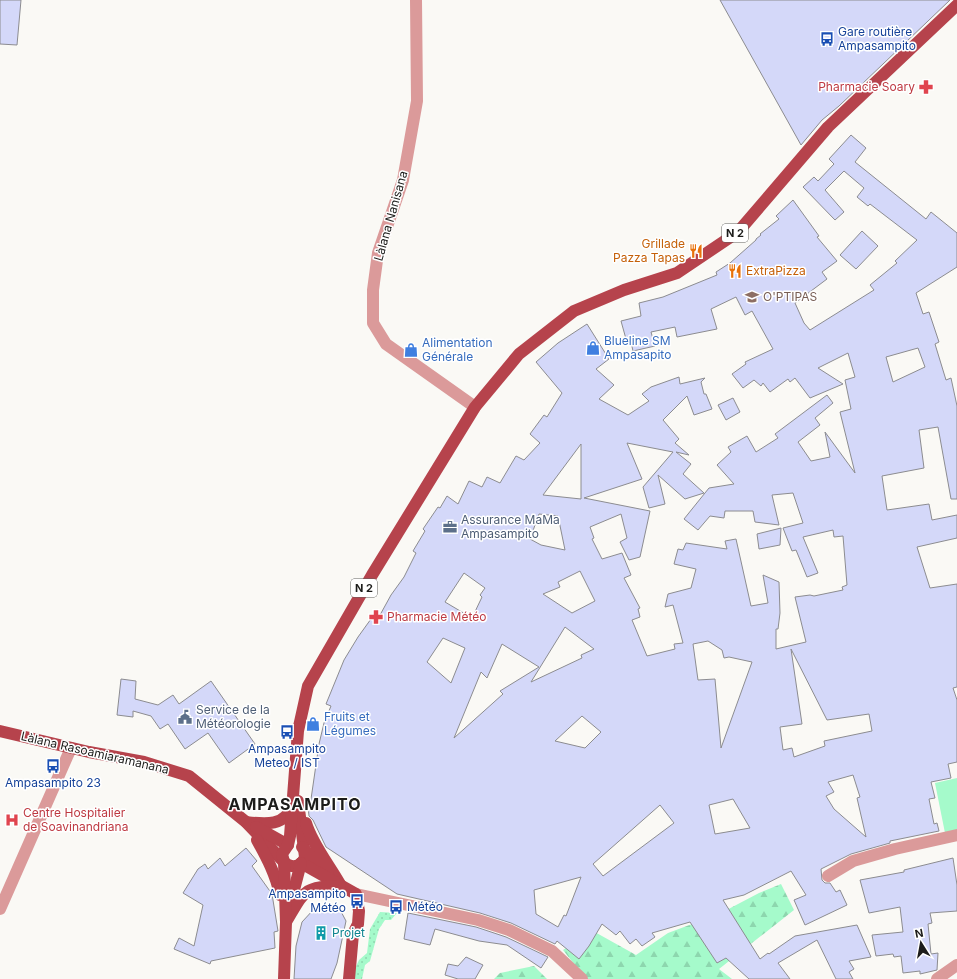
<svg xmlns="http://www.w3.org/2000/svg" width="957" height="979" viewBox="0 0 957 979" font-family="Inter,sans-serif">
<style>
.grass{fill:url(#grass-dots)}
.forest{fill:url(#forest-firs)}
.park{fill:#a5facb}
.building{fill:#d4d8f9;stroke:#8c8c90;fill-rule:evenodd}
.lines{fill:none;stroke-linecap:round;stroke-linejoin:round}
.minor{stroke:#db9a9a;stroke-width:12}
.major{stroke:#b6434c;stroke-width:12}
.labels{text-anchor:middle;stroke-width:3;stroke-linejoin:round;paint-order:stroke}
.shield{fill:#fff;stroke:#60605f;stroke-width:1}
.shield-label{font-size:11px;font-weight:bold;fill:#1c1c1a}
.transit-label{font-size:12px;fill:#164399;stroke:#fff;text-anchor:start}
.health-label{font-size:12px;fill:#be3a42;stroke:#fff;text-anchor:start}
.street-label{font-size:12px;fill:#1c1c1a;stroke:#fff}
.food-label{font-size:12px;fill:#c56008;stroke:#fff;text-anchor:end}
.education-label{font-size:12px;fill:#785e54;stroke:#fff;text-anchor:start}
.shop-label{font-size:12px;fill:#366cbe;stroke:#fff;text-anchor:start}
.service-label{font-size:12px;fill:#4e5e75;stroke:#fff;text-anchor:start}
.culture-label{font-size:12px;fill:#0d838f;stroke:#fff;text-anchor:start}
.district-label{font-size:16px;font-weight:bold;letter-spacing:1px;fill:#1c1c1a;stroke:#fff}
</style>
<defs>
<pattern id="grass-dots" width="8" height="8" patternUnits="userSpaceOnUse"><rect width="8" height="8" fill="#a5facb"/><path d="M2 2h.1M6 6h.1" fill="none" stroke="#8dd6ae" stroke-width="1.8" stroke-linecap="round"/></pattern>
<pattern id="forest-firs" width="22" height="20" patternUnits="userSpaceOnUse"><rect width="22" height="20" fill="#a5facb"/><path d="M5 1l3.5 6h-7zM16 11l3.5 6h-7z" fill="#8dd6ae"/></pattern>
</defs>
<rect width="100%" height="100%" fill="#faf9f5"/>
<!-- grass -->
<path class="grass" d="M 380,912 L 397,913 L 391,920 L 385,920 L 379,929 L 370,961 L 365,965 L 362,979 L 350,979 L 359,960 L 367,953 L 370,929 Z"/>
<!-- forest -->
<g class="forest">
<path d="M 781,884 L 794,910 L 719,969 L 732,979 L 586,979 L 563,950 L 593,931 L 636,955 L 668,933 L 719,914 L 759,893 Z"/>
<path d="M 534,966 L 547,979 L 494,979 L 500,973 Z"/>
</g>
<!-- park -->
<path class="park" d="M 957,778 L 957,835 L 946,838 L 935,783 Z"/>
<!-- building -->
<g class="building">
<path d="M 0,0 L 21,0 L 17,45 L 0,44 Z"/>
<path d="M 720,0 L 950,0 L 839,106 L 822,120 L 801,145 Z"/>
<path d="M 851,135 L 866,148 L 855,162 L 926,219 L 931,212 L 957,233 L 957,267 L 916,293 L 923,314 L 929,312 L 939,342 L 935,344 L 946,380 L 951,378 L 957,406 L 957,499 L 951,499 L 938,427 L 919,430 L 924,468 L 882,476 L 887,510 L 929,504 L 932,520 L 957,515 L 957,538 L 917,547 L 930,588 L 957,584 L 957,687 L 953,688 L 957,700 L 957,762 L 948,764 L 951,778 L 931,782 L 935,798 L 929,799 L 934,824 L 937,823 L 939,831 L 890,841 L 890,843 L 851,854 L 821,869 L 822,880 L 825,883 L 830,883 L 836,892 L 840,890 L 847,905 L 805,925 L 794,900 L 806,895 L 791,871 L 744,895 L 723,900 L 760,959 L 768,953 L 769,954 L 795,936 L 857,925 L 871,957 L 849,961 L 854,969 L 849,972 L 853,979 L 836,979 L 817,940 L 778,963 L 790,979 L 749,979 L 726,958 L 717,963 L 690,922 L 652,933 L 655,937 L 642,946 L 636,939 L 630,944 L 620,931 L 616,935 L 602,924 L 589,946 L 579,959 L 557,941 L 555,944 L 511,923 L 480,913 L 397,894 L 326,847 L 313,820 L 309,816 L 308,806 L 310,806 L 319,744 L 324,723 L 331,706 L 326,704 L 344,660 L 358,637 L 376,612 L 380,615 L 391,595 L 404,577 L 416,553 L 413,551 L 425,531 L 423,529 L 438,507 L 440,508 L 447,496 L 458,504 L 469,481 L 482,487 L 487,477 L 500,483 L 516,456 L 524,460 L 540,443 L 530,434 L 544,415 L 547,417 L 562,393 L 536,362 L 558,343 L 587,324 L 609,359 L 596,369 L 614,385 L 599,399 L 628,415 L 649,401 L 642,394 L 651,387 L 679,377 L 680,384 L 705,378 L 701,382 L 704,394 L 706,394 L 712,409 L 694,415 L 687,396 L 663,420 L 679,439 L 675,443 L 689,455 L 676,452 L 691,464 L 683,474 L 704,493 L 685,499 L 658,475 L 665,504 L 649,508 L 643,487 L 673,452 L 627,443 L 642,479 L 584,498 L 650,511 L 640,557 L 629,560 L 620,542 L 627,538 L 621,514 L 590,527 L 594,538 L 592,539 L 602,559 L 622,553 L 631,575 L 624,578 L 640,608 L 638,609 L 640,617 L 632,620 L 647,656 L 675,649 L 674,644 L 683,643 L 673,605 L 665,607 L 668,594 L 691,588 L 696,569 L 674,564 L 678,549 L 683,550 L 686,543 L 727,549 L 725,541 L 736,539 L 751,606 L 768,603 L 763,575 L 779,582 L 780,613 L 778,629 L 776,629 L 776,649 L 806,642 L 795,597 L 810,595 L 814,596 L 843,590 L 842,587 L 847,585 L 843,536 L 834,537 L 833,530 L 803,537 L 818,573 L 807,577 L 796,550 L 792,551 L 783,528 L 803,523 L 793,493 L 772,495 L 779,525 L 755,522 L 753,511 L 725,511 L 724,518 L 710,516 L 698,530 L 684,519 L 709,488 L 734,484 L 717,465 L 731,452 L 728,447 L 747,436 L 756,452 L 778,438 L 775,434 L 827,395 L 833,403 L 815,418 L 820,425 L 798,442 L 811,461 L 830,457 L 825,432 L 855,473 L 840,412 L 851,409 L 845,380 L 855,377 L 848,353 L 818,368 L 843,384 L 810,398 L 795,378 L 790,382 L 788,379 L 770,392 L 763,383 L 761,386 L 754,380 L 743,388 L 732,374 L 746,364 L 745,362 L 773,349 L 752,311 L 745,315 L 736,297 L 711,309 L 717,329 L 677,337 L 675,327 L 651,332 L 655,346 L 633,351 L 630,338 L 626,339 L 621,321 L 641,316 L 639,303 L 663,297 L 717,275 L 716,272 L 730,263 L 756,240 L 756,239 L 761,235 L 760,234 L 779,219 L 776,216 L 793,200 L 819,236 L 817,237 L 837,261 L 822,272 L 827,279 L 795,303 L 804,323 L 810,330 L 874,290 L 870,285 L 897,263 L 895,261 L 917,240 L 870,204 L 868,206 L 857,197 L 864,188 L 844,171 L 825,190 L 844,212 L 835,220 L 803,187 L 814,177 L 818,181 L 834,164 L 829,159 ZM 918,348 L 925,367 L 893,382 L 886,357 ZM 581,444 L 581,499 L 543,495 ZM 539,514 L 558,516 L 565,550 L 541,545 L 530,539 ZM 580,571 L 595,601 L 572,613 L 543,594 L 560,587 L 558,582 ZM 464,573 L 485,588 L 480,595 L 482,597 L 472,618 L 445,602 ZM 565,627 L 594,649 L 581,655 L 582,658 L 531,682 ZM 443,638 L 465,648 L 451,683 L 427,662 ZM 708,641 L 722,650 L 724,658 L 729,657 L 752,662 L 721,748 L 715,679 L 698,680 L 693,644 ZM 502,644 L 539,667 L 500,691 L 503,694 L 454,738 L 481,672 L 487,678 ZM 791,649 L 827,720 L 869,714 L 872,731 L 824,741 L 825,746 L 794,757 L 792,748 L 783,750 L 780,727 L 802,724 ZM 582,716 L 601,732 L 585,748 L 555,741 ZM 853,775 L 860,797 L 857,798 L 866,837 L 834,809 L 826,796 L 834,792 L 828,782 ZM 733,799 L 750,828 L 715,834 L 709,805 ZM 660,805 L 674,823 L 603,876 L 593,864 ZM 581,877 L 566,916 L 564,915 L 558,927 L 536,914 L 534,890 Z"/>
<path d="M 862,231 L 878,246 L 856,269 L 840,255 Z"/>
<path d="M 733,398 L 740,412 L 726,420 L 718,405 Z"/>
<path d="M 781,528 L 780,545 L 759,549 L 757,534 Z"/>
<path d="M 121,679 L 136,681 L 135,699 L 158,705 L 173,695 L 179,704 L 211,681 L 255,744 L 229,763 L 208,733 L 185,749 L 168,724 L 160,729 L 151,716 L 133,711 L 133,717 L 117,715 Z"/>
<path d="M 246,848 L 257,861 L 252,866 L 272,894 L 278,931 L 274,932 L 275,948 L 211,961 L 210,964 L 174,949 L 179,938 L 194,946 L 203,905 L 183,893 L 198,869 L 205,864 L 208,869 L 220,858 L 225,866 Z"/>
<path d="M 953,858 L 957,885 L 957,911 L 930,913 L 932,923 L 928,924 L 931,954 L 938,953 L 937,970 L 920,974 L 920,971 L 903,973 L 901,956 L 894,957 L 893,954 L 876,956 L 872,935 L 903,932 L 900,907 L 869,913 L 860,880 L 904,872 L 904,870 Z"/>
<path d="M 337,904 L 346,921 L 337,963 L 331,979 L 294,979 L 296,946 L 302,922 L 314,909 Z"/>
<path d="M 408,913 L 476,927 L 506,937 L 548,957 L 541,968 L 507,945 L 479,941 L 435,929 L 430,945 L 404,939 Z"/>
<path d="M 466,957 L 483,965 L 475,979 L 458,979 L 445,975 L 448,964 L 458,966 Z"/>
</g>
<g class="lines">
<!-- minor -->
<g class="minor">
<path d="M 416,0 L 417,101 L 403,180 L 378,253 L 373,290 L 373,323 L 386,344 L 475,407"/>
<path d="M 828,876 L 853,861 L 895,849 L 957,835"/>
<path d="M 356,894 L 478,920 L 509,930 L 552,951 L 582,979"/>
<path d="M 0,909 L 71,748"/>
<path d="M 937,979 L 957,965"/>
</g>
<!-- major -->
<g class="major">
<path d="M 0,731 L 89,752 L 144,762 L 189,776 L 246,822 L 284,862 C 291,869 302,867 305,857 L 298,801"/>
<path d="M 246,822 C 264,824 286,827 292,805"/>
<path d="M 306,823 C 312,844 330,866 341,886"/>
<path d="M 256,827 L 288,845"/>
<path d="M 257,840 C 267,858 276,875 280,895"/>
<path d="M 302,847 L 328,874"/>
<path d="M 301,863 L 356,894 L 359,911 L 358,924 L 353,934 L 349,979"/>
<path d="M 289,909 L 301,863"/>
<path d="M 286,922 C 304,892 303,886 340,886"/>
<path d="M 284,979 L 286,922 L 284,862 L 282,854 L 288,845 L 290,836 L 298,731 L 308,686 L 372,575 L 475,407 L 519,354 L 574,311 L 624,290 L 677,273 L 738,232 L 828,127 L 957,5"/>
</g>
</g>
<!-- icons -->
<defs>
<symbol id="bus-bare" viewBox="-9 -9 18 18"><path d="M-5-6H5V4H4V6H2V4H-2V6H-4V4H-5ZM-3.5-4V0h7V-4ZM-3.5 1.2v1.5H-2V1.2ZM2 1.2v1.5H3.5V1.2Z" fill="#1a4fb4" stroke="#fff" stroke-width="2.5" paint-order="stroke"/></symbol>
<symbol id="pharmacy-bare" viewBox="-9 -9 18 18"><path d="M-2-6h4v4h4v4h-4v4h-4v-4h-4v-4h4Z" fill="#e0444e" stroke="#fff" stroke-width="2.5" paint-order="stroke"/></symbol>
<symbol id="restaurant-bare" viewBox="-9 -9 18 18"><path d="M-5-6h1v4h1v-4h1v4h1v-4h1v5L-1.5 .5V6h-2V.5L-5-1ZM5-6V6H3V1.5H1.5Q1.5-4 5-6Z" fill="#e8710a" stroke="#fff" stroke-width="2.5" paint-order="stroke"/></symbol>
<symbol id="school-bare" viewBox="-9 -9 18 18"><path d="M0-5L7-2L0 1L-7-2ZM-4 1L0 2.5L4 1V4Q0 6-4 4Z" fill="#8d6e63" stroke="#fff" stroke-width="2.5" paint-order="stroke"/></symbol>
<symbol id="shop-bare" viewBox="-9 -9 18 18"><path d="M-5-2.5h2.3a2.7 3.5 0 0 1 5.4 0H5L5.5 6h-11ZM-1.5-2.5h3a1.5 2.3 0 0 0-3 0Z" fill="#3f7fe0" stroke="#fff" stroke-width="2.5" paint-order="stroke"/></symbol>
<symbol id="office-bare" viewBox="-9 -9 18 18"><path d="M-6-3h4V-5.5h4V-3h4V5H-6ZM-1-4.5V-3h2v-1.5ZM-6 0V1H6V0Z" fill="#5c6f8a" stroke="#fff" stroke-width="2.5" paint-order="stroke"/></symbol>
<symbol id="civic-bare" viewBox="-9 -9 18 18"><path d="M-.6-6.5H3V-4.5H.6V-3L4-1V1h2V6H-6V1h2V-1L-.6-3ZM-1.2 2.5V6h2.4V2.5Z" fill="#5c6f8a" stroke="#fff" stroke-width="2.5" paint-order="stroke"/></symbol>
<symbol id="hospital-bare" viewBox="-9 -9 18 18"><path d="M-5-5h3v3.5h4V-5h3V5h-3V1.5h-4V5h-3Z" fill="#e0444e" stroke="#fff" stroke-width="2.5" paint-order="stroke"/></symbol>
<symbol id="building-bare" viewBox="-9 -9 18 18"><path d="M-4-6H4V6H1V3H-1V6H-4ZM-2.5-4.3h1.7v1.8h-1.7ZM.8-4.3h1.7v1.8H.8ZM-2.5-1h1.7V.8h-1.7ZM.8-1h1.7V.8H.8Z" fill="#0f9aa8" stroke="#fff" stroke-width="2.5" paint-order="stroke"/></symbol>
</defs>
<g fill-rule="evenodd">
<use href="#bus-bare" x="817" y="29" width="20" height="20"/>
<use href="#pharmacy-bare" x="916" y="77" width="20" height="20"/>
<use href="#restaurant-bare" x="686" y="241" width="20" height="20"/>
<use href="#restaurant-bare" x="725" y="261" width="20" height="20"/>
<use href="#school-bare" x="742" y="287" width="20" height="20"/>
<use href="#shop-bare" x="583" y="338" width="20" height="20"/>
<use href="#shop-bare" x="401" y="340" width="20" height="20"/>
<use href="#office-bare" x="440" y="517" width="20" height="20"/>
<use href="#pharmacy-bare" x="366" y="607" width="20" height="20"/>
<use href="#civic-bare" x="175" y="707" width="20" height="20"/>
<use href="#shop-bare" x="303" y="714" width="20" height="20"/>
<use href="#bus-bare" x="277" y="722" width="20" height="20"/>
<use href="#bus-bare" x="43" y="756" width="20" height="20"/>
<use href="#hospital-bare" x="2" y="810" width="20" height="20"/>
<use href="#bus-bare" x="347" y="891" width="20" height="20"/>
<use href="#bus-bare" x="386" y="897" width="20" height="20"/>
<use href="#building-bare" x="311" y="923" width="20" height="20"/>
</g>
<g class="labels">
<!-- shield labels -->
<g class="shield">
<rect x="722" y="224" width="26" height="18" rx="3"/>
<rect x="351" y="579" width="26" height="18" rx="3"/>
</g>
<g class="shield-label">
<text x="735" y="237">N 2</text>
<text x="364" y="592">N 2</text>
</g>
<!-- transit labels -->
<g class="transit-label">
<text x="838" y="36">Gare routière<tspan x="838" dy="14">Ampasampito</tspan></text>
<text x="287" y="753" text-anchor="middle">Ampasampito<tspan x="287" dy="14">Meteo / IST</tspan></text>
<text x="53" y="787" text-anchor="middle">Ampasampito 23</text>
<text x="346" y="898" text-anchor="end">Ampasampito<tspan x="346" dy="14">Météo</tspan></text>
<text x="407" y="911">Météo</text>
</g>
<!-- health labels -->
<g class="health-label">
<text x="915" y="91" text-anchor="end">Pharmacie Soary</text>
<text x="387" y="621">Pharmacie Météo</text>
<text x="23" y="817">Centre Hospitalier<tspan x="23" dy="14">de Soavinandriana</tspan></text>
</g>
<!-- street labels -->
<g class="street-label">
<text transform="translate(391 216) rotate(-74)" y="4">Làlana Nanisana</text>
<text transform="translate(95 753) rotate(13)" y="4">Làlana Rasoamiaramanana</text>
</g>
<!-- food labels -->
<g class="food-label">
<text x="685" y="248">Grillade<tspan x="685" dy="14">Pazza Tapas</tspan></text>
<text x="746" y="275" text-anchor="start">ExtraPizza</text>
</g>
<!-- education labels -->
<g class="education-label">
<text x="763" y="301">O'PTIPAS</text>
</g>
<!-- shop labels -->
<g class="shop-label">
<text x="604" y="345">Blueline SM<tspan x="604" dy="14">Ampasapito</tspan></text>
<text x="422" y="347">Alimentation<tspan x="422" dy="14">Générale</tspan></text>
<text x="324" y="721">Fruits et<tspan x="324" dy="14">Légumes</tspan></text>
</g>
<!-- service labels -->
<g class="service-label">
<text x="461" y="524">Assurance MaMa<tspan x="461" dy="14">Ampasampito</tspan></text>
<text x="196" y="714">Service de la<tspan x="196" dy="14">Météorologie</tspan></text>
</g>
<!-- culture labels -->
<g class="culture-label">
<text x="332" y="937">Projet</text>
</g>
<!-- district labels -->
<g class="district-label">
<text x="295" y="810">AMPASAMPITO</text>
</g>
</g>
<!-- north arrow -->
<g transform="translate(921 943) rotate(349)" stroke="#ffffff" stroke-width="3" paint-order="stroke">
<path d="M0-3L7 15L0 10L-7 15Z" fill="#1c1c1a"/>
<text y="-6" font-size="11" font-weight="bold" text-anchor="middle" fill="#1c1c1a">N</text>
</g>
</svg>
